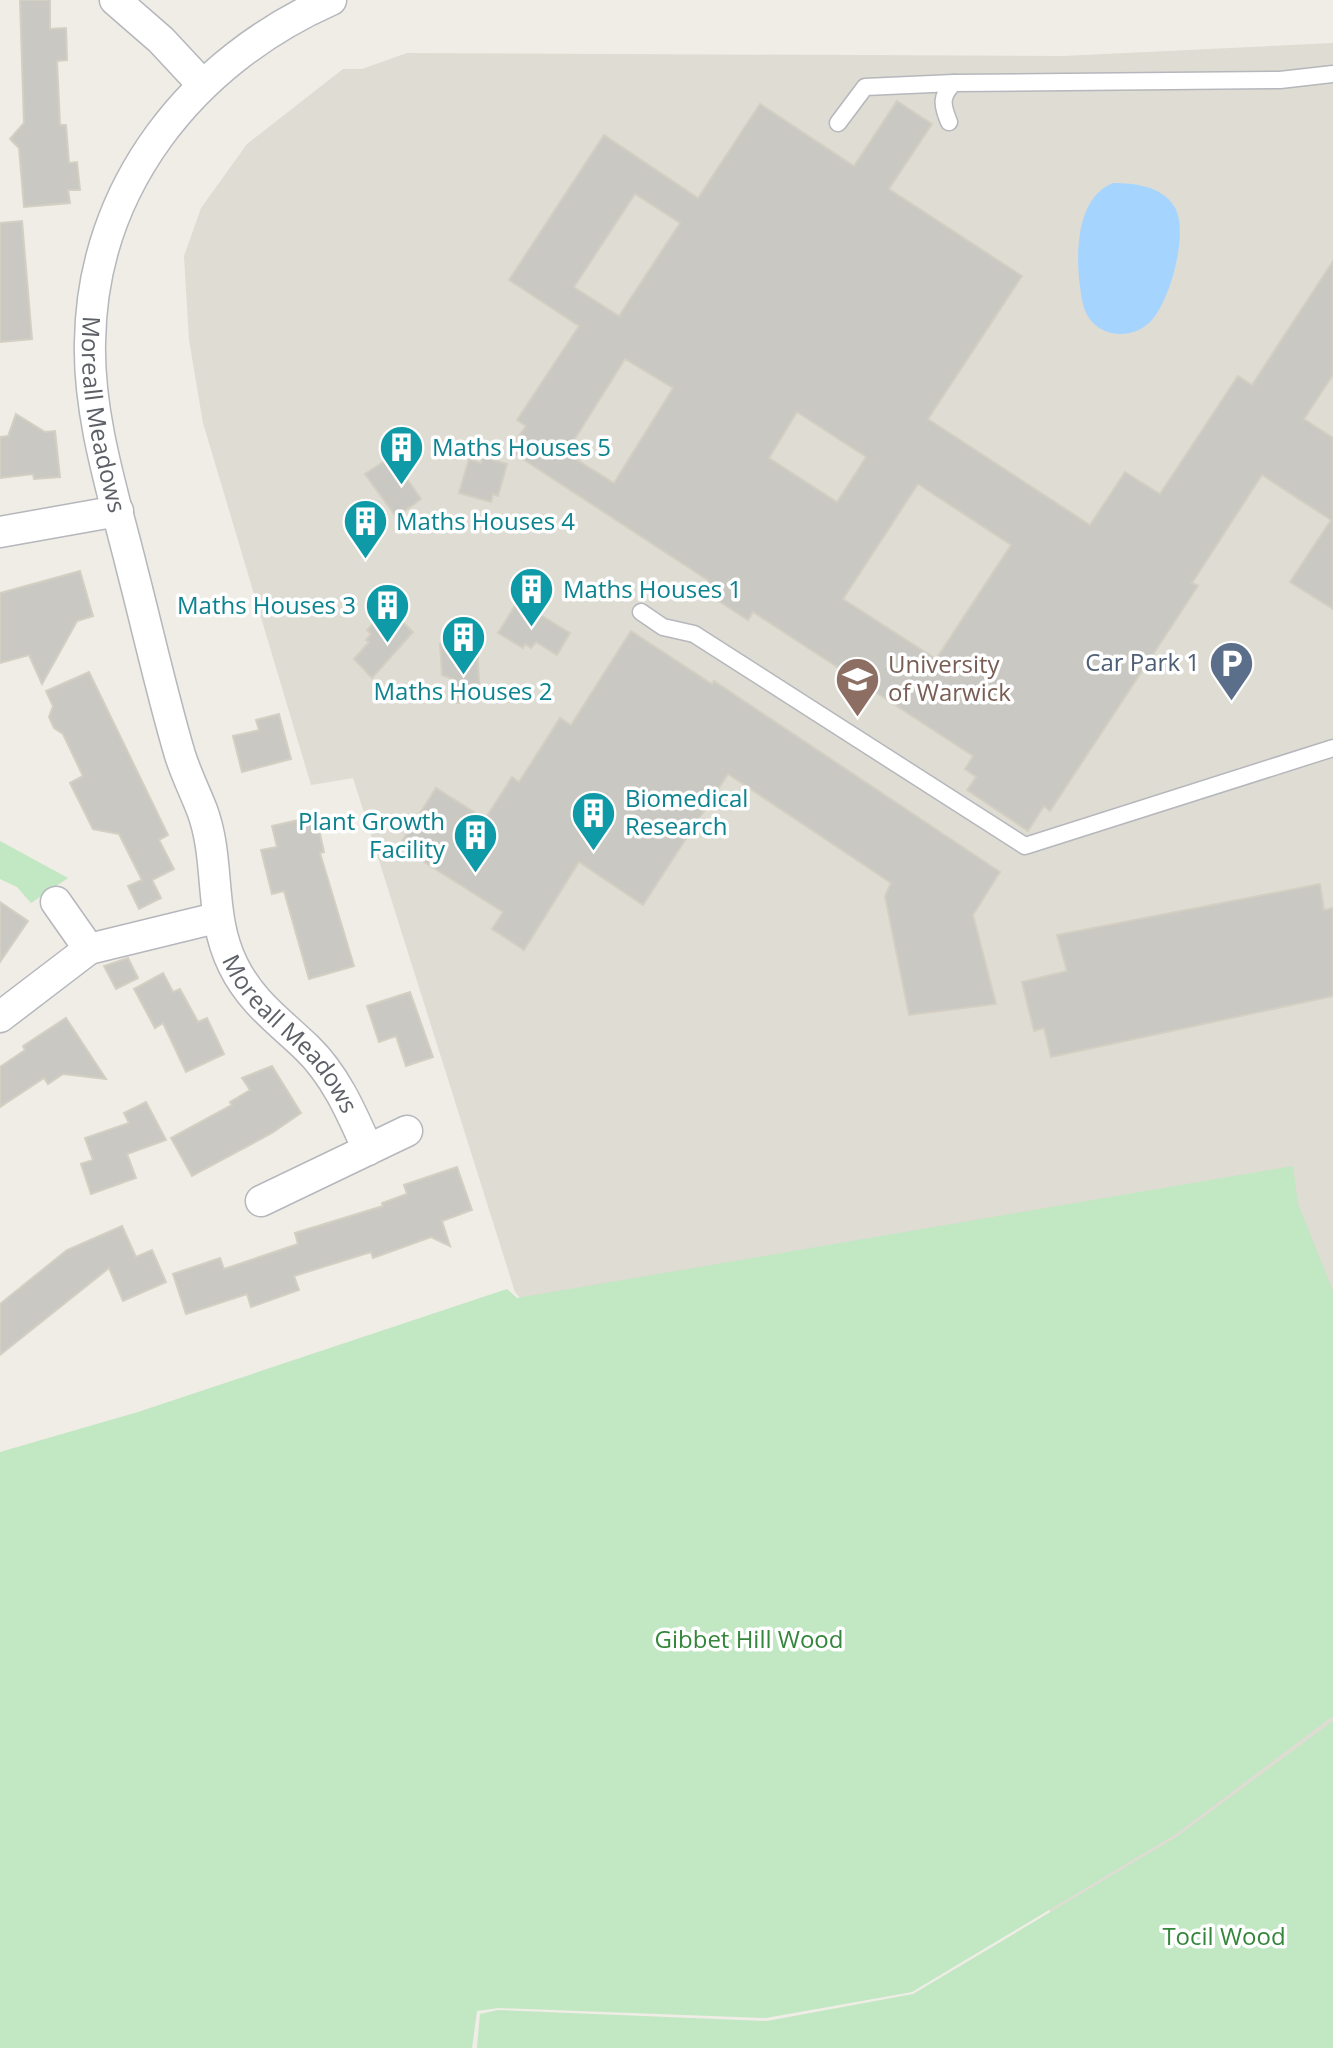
<svg xmlns="http://www.w3.org/2000/svg" width="1333" height="2048" viewBox="0 0 1333 2048" font-family="'Open Sans',sans-serif">
<style>
.education{fill:#dfdcd3}
.green{fill:#c1e7c3}
.water{fill:#a5d4ff}
.building{fill:#cac8c2;stroke:#d4cfc3;stroke-width:2;fill-rule:evenodd}
.lines{fill:none;stroke-linecap:round;stroke-linejoin:round}
.lane-casing{stroke:#b5b7bc;stroke-width:19}
.street-casing{stroke:#b5b7bc;stroke-width:33}
.lane{stroke:#fff;stroke-width:16}
.street{stroke:#fff;stroke-width:30}
.labels{text-anchor:middle;stroke-width:7;stroke-linejoin:round;paint-order:stroke}
.street-label{font-size:24px;fill:#5d6066;stroke:#fff}
.culture-label{font-size:24px;fill:#0d838f;stroke:#fff;text-anchor:start}
.service-label{font-size:24px;fill:#4e5e75;stroke:#fff;text-anchor:end}
.education-label{font-size:24px;fill:#785e54;stroke:#fff;text-anchor:start}
.park-label{font-size:24px;fill:#34863b;stroke:#fff}
</style>
<rect width="100%" height="100%" fill="#efede5"/>
<!-- education -->
<path class="education" d="M 1333,43 L 1333,2048 L 1168,2048 L 515,1292 L 353,778 L 311,785 L 203,423 L 189,340 L 184,256 L 201,208 L 247,144 L 343,69 L 362,69 L 407,53 L 1063,56 Z"/>
<!-- green -->
<g class="green">
<path d="M 0,841 L 68,878 L 31,903 L 17,887 L 0,879 Z"/>
<path d="M 1293,1166 L 1298,1204 L 1333,1291 L 1333,1716 L 1176,1834 L 912,1992 L 766,2018 L 498,2008 L 477,2011 L 472,2048 L 0,2048 L 0,1452 L 138,1412 L 507,1289 L 517,1298 Z"/>
<path d="M 1333,1721 L 1333,2048 L 477,2048 L 480,2014 L 498,2010 L 767,2021 L 913,1994 L 1178,1836 Z"/>
</g>
<!-- water -->
<path class="water" d="M 1113,183 C 1134,183 1161,186 1174,206 C 1190,231 1170,302 1150,322 C 1129,343 1090,336 1083,304 C 1075,267 1072,199 1113,183 Z"/>
<!-- building -->
<g class="building">
<path d="M 20,0 L 50,0 L 50,29 L 66,28 L 67,60 L 57,61 L 60,125 L 66,125 L 69,163 L 77,162 L 80,190 L 68,190 L 70,203 L 24,207 L 19,148 L 10,139 L 24,123 Z"/>
<path d="M 897,101 L 932,124 L 889,189 L 1022,276 L 928,419 L 1090,525 L 1125,472 L 1160,494 L 1238,376 L 1252,385 L 1333,261 L 1333,375 L 1304,419 L 1333,438 L 1333,609 L 1290,582 L 1331,520 L 1262,475 L 1192,583 L 1198,586 L 1050,811 L 1044,806 L 1028,831 L 967,790 L 976,777 L 965,769 L 973,756 L 753,612 L 748,620 L 703,591 L 709,581 L 509,450 L 526,426 L 517,420 L 579,326 L 509,280 L 604,135 L 698,198 L 760,104 L 854,166 ZM 635,194 L 680,223 L 619,316 L 574,287 ZM 625,359 L 673,388 L 614,483 L 566,453 ZM 797,412 L 866,457 L 837,502 L 769,458 ZM 918,484 L 1011,545 L 936,659 L 843,599 Z"/>
<path d="M 22,221 L 32,339 L 0,342 L 0,223 Z"/>
<path d="M 16,414 L 45,432 L 55,431 L 60,477 L 34,479 L 33,474 L 0,478 L 0,437 L 8,436 Z"/>
<path d="M 482,457 L 507,464 L 498,496 L 493,494 L 491,502 L 459,493 L 469,459 L 481,463 Z"/>
<path d="M 386,460 L 401,480 L 405,476 L 421,499 L 396,517 L 365,474 Z"/>
<path d="M 80,571 L 93,616 L 77,621 L 42,684 L 29,655 L 0,663 L 0,593 Z"/>
<path d="M 516,604 L 524,609 L 526,606 L 570,633 L 557,655 L 536,642 L 531,648 L 525,644 L 523,648 L 498,633 Z"/>
<path d="M 388,608 L 413,632 L 372,678 L 354,659 L 369,642 L 366,640 L 371,634 L 367,630 Z"/>
<path d="M 631,631 L 712,684 L 714,681 L 1000,872 L 973,915 L 996,1004 L 909,1015 L 885,896 L 891,883 L 728,774 L 643,905 L 579,862 L 524,950 L 492,929 L 503,912 L 399,846 L 436,788 L 485,819 L 512,777 L 519,782 L 560,718 L 571,725 Z"/>
<path d="M 477,642 L 480,701 L 456,703 L 455,680 L 442,675 L 440,644 Z"/>
<path d="M 89,672 L 168,835 L 159,840 L 174,869 L 152,880 L 161,898 L 139,909 L 128,886 L 142,880 L 119,834 L 93,829 L 70,783 L 83,776 L 63,734 L 54,728 L 49,717 L 53,706 L 46,691 Z"/>
<path d="M 279,714 L 291,759 L 242,772 L 233,736 L 259,730 L 256,720 Z"/>
<path d="M 316,816 L 324,852 L 320,853 L 354,966 L 309,979 L 284,891 L 272,894 L 261,850 L 277,847 L 272,826 Z"/>
<path d="M 1320,884 L 1324,910 L 1333,908 L 1333,996 L 1051,1057 L 1044,1028 L 1034,1031 L 1022,982 L 1067,971 L 1057,935 Z"/>
<path d="M 0,902 L 28,921 L 0,962 Z"/>
<path d="M 128,958 L 138,978 L 116,989 L 104,966 Z"/>
<path d="M 163,973 L 173,992 L 180,989 L 198,1022 L 207,1018 L 224,1054 L 186,1072 L 163,1023 L 155,1028 L 134,989 Z"/>
<path d="M 410,992 L 433,1057 L 406,1066 L 396,1036 L 379,1042 L 367,1006 Z"/>
<path d="M 66,1018 L 106,1079 L 63,1074 L 48,1084 L 44,1078 L 0,1107 L 0,1067 L 25,1050 L 23,1046 Z"/>
<path d="M 272,1066 L 301,1113 L 272,1133 L 192,1176 L 171,1138 L 232,1105 L 230,1102 L 250,1090 L 242,1078 Z"/>
<path d="M 146,1102 L 166,1140 L 127,1154 L 136,1178 L 91,1194 L 81,1164 L 93,1160 L 85,1138 L 129,1123 L 124,1113 Z"/>
<path d="M 457,1167 L 472,1210 L 442,1221 L 450,1246 L 431,1237 L 373,1258 L 371,1252 L 294,1276 L 299,1290 L 251,1307 L 247,1294 L 186,1314 L 173,1274 L 220,1258 L 224,1269 L 298,1244 L 295,1233 L 383,1206 L 382,1203 L 407,1194 L 404,1185 Z"/>
<path d="M 122,1226 L 136,1257 L 152,1250 L 166,1282 L 123,1301 L 109,1268 L 0,1355 L 0,1304 L 67,1250 Z"/>
</g>
<g class="lines">
<defs>
<g id="lane">
<path d="M 949,122 C 942,105 940,96 954,83 L 1280,80 L 1333,74"/>
<path d="M 838,123 L 865,87 L 954,83"/>
<path d="M 641,612 L 663,627 L 694,634 L 1025,846 L 1333,748"/>
</g>
<g id="street">
<path d="M 115,0 L 161,40 L 202,84"/>
<path id="s1" d="M 331,0 C 193,61 92,186 90,342 C 88,417 114,496 132,569 C 148,631 162,694 180,755 C 186,774 195,792 202,810 C 221,861 208,914 233,965 C 251,1002 279,1021 307,1048 C 336,1076 352,1114 368,1150"/>
<path d="M 0,532 L 118,511"/>
<path d="M 56,902 L 89,949 L 216,918"/>
<path d="M 0,1017 L 89,949"/>
<path d="M 261,1201 L 407,1131"/>
</g>
</defs>
<!-- lane casing -->
<use href="#lane" class="lane-casing"/>
<!-- street casing -->
<use href="#street" class="street-casing"/>
<!-- lane -->
<use href="#lane" class="lane"/>
<!-- street -->
<use href="#street" class="street"/>
</g>
<!-- icons -->
<defs>
<symbol id="building-pin" viewBox="-11 -11 22 30"><path d="M0 17L-7.5 6A9.5 9.5 0 1 1 7.5 6Z" fill="#0f9aa8" stroke="#fff"/><path d="M-4-6H4V6H1V3H-1V6H-4ZM-2.5-4.3h1.7v1.8h-1.7ZM.8-4.3h1.7v1.8H.8ZM-2.5-1h1.7V.8h-1.7ZM.8-1h1.7V.8H.8Z" fill="#fff"/></symbol>
<symbol id="parking-pin" viewBox="-11 -11 22 30"><path d="M0 17L-7.5 6A9.5 9.5 0 1 1 7.5 6Z" fill="#5c6f8a" stroke="#fff"/><path d="M-3.5-5.5H1a3.5 3.5 0 0 1 0 7H-1V5.5H-3.5ZM-1-3.4V-.6H.8a1.4 1.4 0 0 0 0-2.8Z" fill="#fff"/></symbol>
<symbol id="university-pin" viewBox="-11 -11 22 30"><path d="M0 17L-7.5 6A9.5 9.5 0 1 1 7.5 6Z" fill="#8d6e63" stroke="#fff"/><path d="M0-5L7-2L0 1L-7-2ZM-4 1L0 2.5L4 1V4Q0 6-4 4Z" fill="#fff"/></symbol>
</defs>
<g fill-rule="evenodd">
<use href="#building-pin" x="376" y="422" width="51" height="69"/>
<use href="#building-pin" x="340" y="496" width="51" height="69"/>
<use href="#building-pin" x="506" y="564" width="51" height="69"/>
<use href="#building-pin" x="362" y="580" width="51" height="69"/>
<use href="#building-pin" x="438" y="612" width="51" height="69"/>
<use href="#parking-pin" x="1206" y="638" width="51" height="69"/>
<use href="#university-pin" x="832" y="654" width="51" height="69"/>
<use href="#building-pin" x="568" y="788" width="51" height="69"/>
<use href="#building-pin" x="450" y="810" width="51" height="69"/>
</g>
<g class="labels">
<!-- street labels -->
<g class="street-label">
<text dy="8" stroke="none"><textPath href="#s1" startOffset="516">Moreall Meadows</textPath></text>
<text dy="8" stroke="none"><textPath href="#s1" startOffset="1174">Moreall Meadows</textPath></text>
</g>
<!-- culture labels -->
<g class="culture-label">
<text x="432" y="456">Maths Houses 5</text>
<text x="396" y="530">Maths Houses 4</text>
<text x="563" y="598">Maths Houses 1</text>
<text x="356" y="614" text-anchor="end">Maths Houses 3</text>
<text x="463" y="700" text-anchor="middle">Maths Houses 2</text>
<text x="625" y="807">Biomedical<tspan x="625" dy="28">Research</tspan></text>
<text x="445" y="830" text-anchor="end">Plant Growth<tspan x="445" dy="28">Facility</tspan></text>
</g>
<!-- service labels -->
<g class="service-label">
<text x="1200" y="671">Car Park 1</text>
</g>
<!-- education labels -->
<g class="education-label">
<text x="888" y="673">University<tspan x="888" dy="28">of Warwick</tspan></text>
</g>
<!-- park labels -->
<g class="park-label">
<text x="749" y="1648">Gibbet Hill Wood</text>
<text x="1224" y="1945">Tocil Wood</text>
</g>
</g>
</svg>
